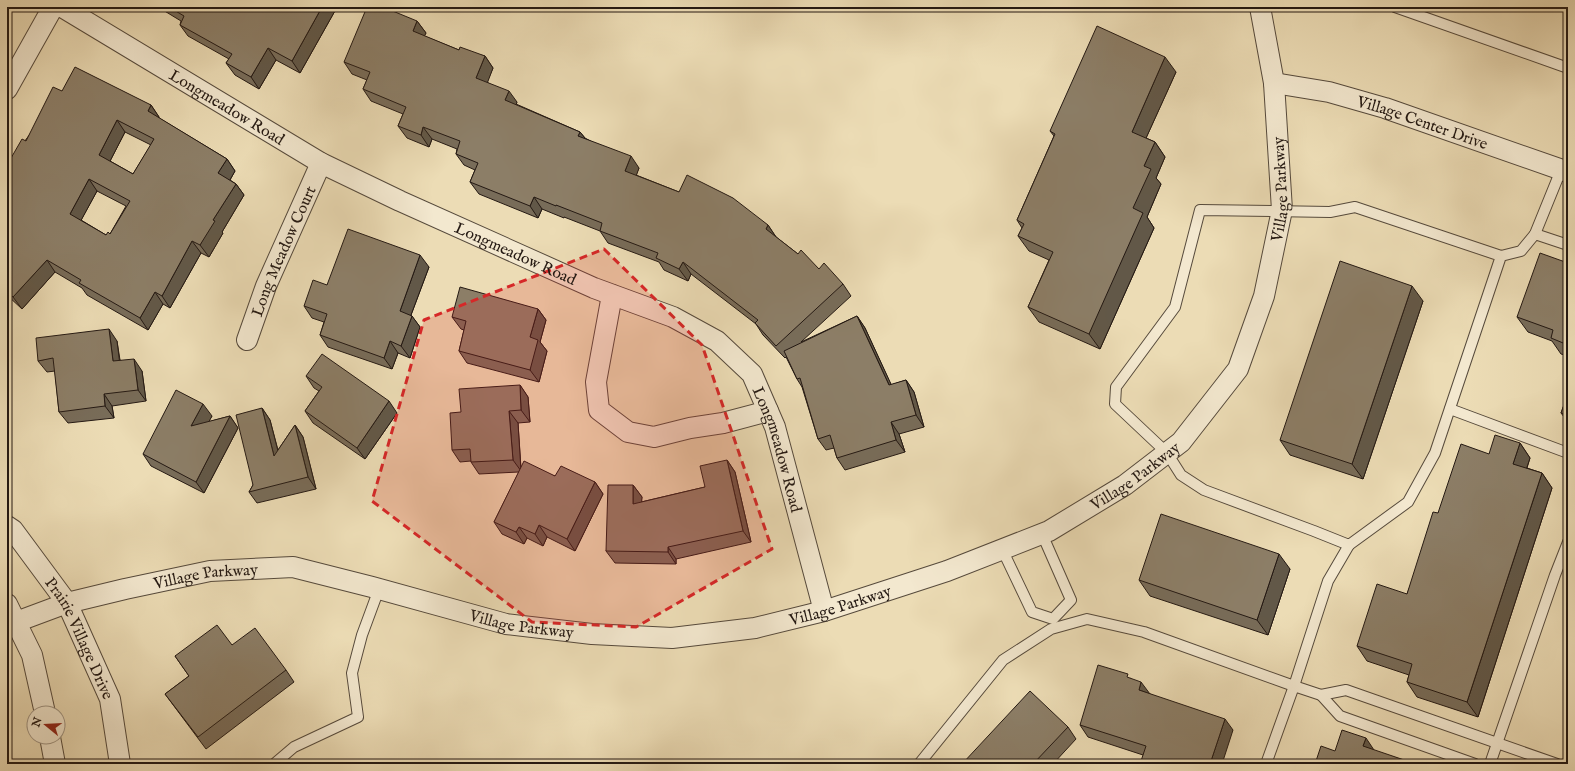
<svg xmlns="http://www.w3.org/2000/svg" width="1575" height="771" viewBox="0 0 1575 771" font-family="'IM FELL English',serif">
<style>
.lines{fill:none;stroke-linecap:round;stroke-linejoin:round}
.lane-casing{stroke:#564a3c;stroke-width:12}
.street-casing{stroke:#564a3c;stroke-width:22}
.lane{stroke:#f3e8cf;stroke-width:10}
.street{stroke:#f3e8cf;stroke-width:20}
.wall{fill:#786c59;stroke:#241913;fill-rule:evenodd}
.shaded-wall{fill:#625848;stroke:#241913}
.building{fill:#8c7e67;stroke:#241913;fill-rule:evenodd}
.marked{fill:#d62828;fill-opacity:0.2;stroke:#d62828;stroke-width:3;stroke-dasharray:8 5;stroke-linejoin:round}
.labels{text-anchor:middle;stroke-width:3;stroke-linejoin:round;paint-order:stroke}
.street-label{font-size:16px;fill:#241913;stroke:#f3e8cf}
</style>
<rect width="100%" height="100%" fill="#ecdcb5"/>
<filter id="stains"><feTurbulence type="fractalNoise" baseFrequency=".005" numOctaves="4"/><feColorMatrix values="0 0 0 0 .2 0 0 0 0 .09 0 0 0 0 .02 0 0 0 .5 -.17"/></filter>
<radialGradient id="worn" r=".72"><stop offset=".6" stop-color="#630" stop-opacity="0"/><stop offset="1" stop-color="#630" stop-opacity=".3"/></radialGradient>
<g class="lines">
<defs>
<g id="lane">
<path d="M 1395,7 L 1568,68"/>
<path d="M 1535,234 L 1561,170"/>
<path d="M 1501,256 L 1435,453 L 1408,502 L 1349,545 L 1314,531 L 1204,490 L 1181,475 L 1167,453 L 1115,404 L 1116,387 L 1175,307 L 1200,210 L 1330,212 L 1355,207 L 1501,256 L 1521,251 L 1535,234 L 1568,245"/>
<path d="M 1450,409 L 1568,453"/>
<path d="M 1002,549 L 1032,612 L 1053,619 L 1071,600 L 1042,534"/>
<path d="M 274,764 L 294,747 L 358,717 L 352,673 L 362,635 L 379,589"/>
<path d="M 919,764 L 1003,660 L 1051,629 L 1087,619 L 1144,632 L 1294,686 L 1328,581 L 1349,545"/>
<path d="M 1266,764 L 1294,686 L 1321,695"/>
<path d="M 1475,764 L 1340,716 L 1321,695 L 1346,690 L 1557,764"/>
<path d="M 1490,764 L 1555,575 L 1568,542"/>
</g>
<g id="street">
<path id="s1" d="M 62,7 L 321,163 L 400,201 L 594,288 L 673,317 L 717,341 L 752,374 L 775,427 L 824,611"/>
<path id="s2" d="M 1274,83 L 1329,92 L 1385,108 L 1568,172"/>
<path d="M 7,89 L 53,7"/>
<path d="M 612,295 L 596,382 L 599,410 L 628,432 L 654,437 L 690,428 L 723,423 L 768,411"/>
<path id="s3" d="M 247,340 L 266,286 L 321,163"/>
<path id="s4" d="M 7,526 L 13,530 L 67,603 L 110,699 L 120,764"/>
<path d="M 7,604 L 32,655 L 45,713"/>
<path id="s5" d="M 16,622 L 67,603 L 125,589 L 210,571 L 293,567 L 372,587 L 506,624 L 592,634 L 672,638 L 755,628 L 824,611 L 947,571 L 1049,531 L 1125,485 L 1181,442 L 1238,369 L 1264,296 L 1282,210 L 1274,83 L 1260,7"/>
<path d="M 50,737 L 55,764"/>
</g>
</defs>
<!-- lane casing -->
<use href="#lane" class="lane-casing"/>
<!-- street casing -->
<use href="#street" class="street-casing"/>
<!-- lane -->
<use href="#lane" class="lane"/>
<!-- street -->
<use href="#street" class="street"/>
</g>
<!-- wall -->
<g class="wall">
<path d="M 158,7 L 335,7 L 336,9 L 300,73 L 276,60 L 259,89 L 235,75 L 226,63 L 229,59 L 188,36 L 180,25 L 181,21 Z"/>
<path d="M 417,21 L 426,33 L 424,36 L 459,50 L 485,56 L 493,68 L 487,82 L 517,102 L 516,104 L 580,132 L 585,138 L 639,168 L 636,175 L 679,192 L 768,225 L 776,237 L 798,254 L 819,269 L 843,284 L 851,296 L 801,342 L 857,316 L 865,328 L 891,385 L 906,380 L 914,392 L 924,427 L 899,434 L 905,452 L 845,470 L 837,458 L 834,448 L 826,450 L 818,439 L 802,387 L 797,379 L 786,357 L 785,358 L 763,335 L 756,324 L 691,274 L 688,281 L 664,270 L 659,262 L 608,243 L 600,231 L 564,217 L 564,218 L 542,209 L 538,218 L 479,194 L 470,182 L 475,170 L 464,165 L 456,154 L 457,149 L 432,139 L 429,147 L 407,138 L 398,126 L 403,114 L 371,101 L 363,89 L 367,80 L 352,74 L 344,62 Z"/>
<path d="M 1176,72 L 1146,138 L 1155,142 L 1165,157 L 1156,178 L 1161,184 L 1147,217 L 1154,228 L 1100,349 L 1039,322 L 1028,307 L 1049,260 L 1029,251 L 1018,236 L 1022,228 L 1017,220 L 1054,136 L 1050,131 Z"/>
<path d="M 62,91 L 151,105 L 159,117 L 159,118 L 227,159 L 235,171 L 230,180 L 236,184 L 244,195 L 222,232 L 223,233 L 209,257 L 201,253 L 170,308 L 163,304 L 148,330 L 87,295 L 82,288 L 55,272 L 22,309 L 8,296 L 7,297 L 7,165 ZM 125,132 L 151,145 L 133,174 L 110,161 ZM 97,191 L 126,206 L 110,234 L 106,235 L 81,220 Z"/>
<path d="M 1568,263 L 1568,356 L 1561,354 L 1552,341 L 1528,332 L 1517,317 Z"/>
<path d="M 429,267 L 411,315 L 420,327 L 410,358 L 398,353 L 392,369 L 328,347 L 320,335 L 324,322 L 312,318 L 304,306 L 327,285 Z"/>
<path d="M 1423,301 L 1363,479 L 1290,455 L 1280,440 Z"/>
<path d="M 538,309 L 546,320 L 540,342 L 547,351 L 539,382 L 467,363 L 459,351 L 464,330 L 461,329 L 452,317 Z"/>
<path d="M 117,341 L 120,360 L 142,371 L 146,401 L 112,406 L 114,418 L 68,423 L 59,412 L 55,371 L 47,372 L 38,361 Z"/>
<path d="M 306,376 L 397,413 L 365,459 L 313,423 L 305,411 L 319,391 L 314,388 Z"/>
<path d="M 520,385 L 528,397 L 530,422 L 518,423 L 521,468 L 555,476 L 595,482 L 603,494 L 575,551 L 547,537 L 543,546 L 527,538 L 524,544 L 502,534 L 494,522 L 519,472 L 479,474 L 471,462 L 471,461 L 460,462 L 452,450 Z"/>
<path d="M 1568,394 L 1568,422 L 1561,413 Z"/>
<path d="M 262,408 L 270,420 L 278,450 L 295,425 L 303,437 L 316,489 L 257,503 L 249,492 L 253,485 Z"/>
<path d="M 212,416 L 208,422 L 230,416 L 238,428 L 204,493 L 151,466 L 143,454 Z"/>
<path d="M 1520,443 L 1530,458 L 1527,468 L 1542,473 L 1552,488 L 1478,717 L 1417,697 L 1407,682 L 1409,675 L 1367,661 L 1357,646 L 1407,594 L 1438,513 L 1489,454 Z"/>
<path d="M 727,460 L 735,472 L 751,542 L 676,559 L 676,564 L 615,563 L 606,551 L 633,485 L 642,497 L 641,502 L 705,487 Z"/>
<path d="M 1290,569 L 1268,635 L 1150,596 L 1139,580 Z"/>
<path d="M 232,645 L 286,670 L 294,682 L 206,749 L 165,694 L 189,676 L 175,656 Z"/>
<path d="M 1130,678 L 1150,694 L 1233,730 L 1143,755 L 1088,737 L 1080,725 Z"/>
<path d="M 1068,727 L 1076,739 L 1053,764 L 962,764 Z"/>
</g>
<!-- shaded-wall -->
<g class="shaded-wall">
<path d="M 142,7 L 146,7 L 144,10 Z"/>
<path d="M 322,7 L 335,7 L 336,9 L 300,73 L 292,61 Z"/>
<path d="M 417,21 L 426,33 L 421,43 L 413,31 Z"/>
<path d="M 268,48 L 276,60 L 259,89 L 251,77 Z"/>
<path d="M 485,56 L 493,68 L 485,89 L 476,78 Z"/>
<path d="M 1165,57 L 1176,72 L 1142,147 L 1132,132 Z"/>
<path d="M 509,91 L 517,102 L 514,111 L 505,100 Z"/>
<path d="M 151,105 L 159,117 L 156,123 L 148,111 Z"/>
<path d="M 117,120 L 125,132 L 107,167 L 99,155 Z"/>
<path d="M 423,127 L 432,139 L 429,147 L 421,135 Z"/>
<path d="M 580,132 L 589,143 L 578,136 Z"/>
<path d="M 1155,142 L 1165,157 L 1156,178 L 1161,184 L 1147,217 L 1154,228 L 1100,349 L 1089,334 L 1144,166 Z"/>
<path d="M 631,156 L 639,168 L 634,182 L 625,171 Z"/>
<path d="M 227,159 L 235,171 L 227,185 L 218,173 Z"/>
<path d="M 89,179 L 97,191 L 78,226 L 70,214 Z"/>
<path d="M 236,184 L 244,195 L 222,232 L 223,233 L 209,257 L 200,245 L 213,220 Z"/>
<path d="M 534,197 L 542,209 L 538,218 L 530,206 Z"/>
<path d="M 768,225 L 776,237 L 774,241 L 766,229 Z"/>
<path d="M 192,241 L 201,253 L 170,308 L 162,296 Z"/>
<path d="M 420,255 L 429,267 L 408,323 L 400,311 Z"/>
<path d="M 47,260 L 55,272 L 22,309 L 13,297 Z"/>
<path d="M 683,262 L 691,274 L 688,281 L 679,269 Z"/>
<path d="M 1412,286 L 1423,301 L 1363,479 L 1352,464 Z"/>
<path d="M 155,292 L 163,304 L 148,330 L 140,318 Z"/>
<path d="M 538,309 L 546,320 L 540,342 L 547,351 L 539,382 L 530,370 L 530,337 Z"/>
<path d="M 412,316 L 420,327 L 410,358 L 401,346 Z"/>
<path d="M 857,316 L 865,328 L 897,397 L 889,385 Z"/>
<path d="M 109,329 L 117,341 L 121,373 L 113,361 Z"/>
<path d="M 390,341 L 398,353 L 392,369 L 384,358 Z"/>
<path d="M 134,359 L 142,371 L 146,401 L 138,390 Z"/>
<path d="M 906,380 L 914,392 L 924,427 L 916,415 Z"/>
<path d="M 520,385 L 528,397 L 530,422 L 521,410 Z"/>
<path d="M 104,394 L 112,406 L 114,418 L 105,406 Z"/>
<path d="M 389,401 L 397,413 L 365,459 L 357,448 Z"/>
<path d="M 203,404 L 212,416 L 200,438 L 191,426 Z"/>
<path d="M 262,408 L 270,420 L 282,467 L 274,456 Z"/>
<path d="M 509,411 L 518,423 L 521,471 L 513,460 Z"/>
<path d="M 230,416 L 238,428 L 204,493 L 196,482 Z"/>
<path d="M 891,422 L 899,434 L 905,452 L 896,440 Z"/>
<path d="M 295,425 L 303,437 L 316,489 L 308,477 Z"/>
<path d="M 1520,443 L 1530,458 L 1523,479 L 1513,464 Z"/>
<path d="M 727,460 L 735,472 L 751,542 L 743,531 Z"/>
<path d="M 1542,473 L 1552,488 L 1478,717 L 1467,702 Z"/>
<path d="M 595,482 L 603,494 L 575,551 L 567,539 Z"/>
<path d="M 633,485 L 642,497 L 641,515 L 633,504 Z"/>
<path d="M 539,525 L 547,537 L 543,546 L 535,534 Z"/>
<path d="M 519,527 L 527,538 L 524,544 L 516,532 Z"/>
<path d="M 668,547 L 676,559 L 676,564 L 668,552 Z"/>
<path d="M 1279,554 L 1290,569 L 1268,635 L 1257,620 Z"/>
<path d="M 1141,682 L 1150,694 L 1139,690 Z"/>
<path d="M 1225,719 L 1233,730 L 1222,764 L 1210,764 Z"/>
<path d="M 1366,738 L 1376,753 L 1363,746 Z"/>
</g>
<!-- building -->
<g class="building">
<path d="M 169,7 L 322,7 L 292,61 L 268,48 L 251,77 L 226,63 L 232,54 L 180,25 L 184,16 Z"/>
<path d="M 367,7 L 383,7 L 417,21 L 413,31 L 459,50 L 460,47 L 485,56 L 476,78 L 509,91 L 505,100 L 580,132 L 578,136 L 631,156 L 625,171 L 679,192 L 687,175 L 733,198 L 768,225 L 766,229 L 798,254 L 801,250 L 819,269 L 824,263 L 843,284 L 776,346 L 755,323 L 758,320 L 683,262 L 679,269 L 656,258 L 658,253 L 600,231 L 602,223 L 556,205 L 556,206 L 534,197 L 530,206 L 470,182 L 478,163 L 456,154 L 460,141 L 423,127 L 421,135 L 398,126 L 406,107 L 363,89 L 370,72 L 344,62 Z"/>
<path d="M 1097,26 L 1165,57 L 1132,132 L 1155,142 L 1144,166 L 1151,169 L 1133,208 L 1143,213 L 1089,334 L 1028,307 L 1053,252 L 1018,236 L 1024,224 L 1017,220 L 1055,134 L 1050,131 Z"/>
<path d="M 75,67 L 151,105 L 148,111 L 227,159 L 218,173 L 236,184 L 213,220 L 215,221 L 200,245 L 192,241 L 162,296 L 155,292 L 140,318 L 79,283 L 81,280 L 47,260 L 13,297 L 7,291 L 7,165 L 22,139 L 26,141 L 53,87 L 62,91 ZM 117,120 L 154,139 L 133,174 L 99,155 ZM 89,179 L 130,201 L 110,234 L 108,232 L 106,235 L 70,214 Z"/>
<path d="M 348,229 L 420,255 L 400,311 L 412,316 L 401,346 L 390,341 L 384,358 L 320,335 L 327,314 L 304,306 L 313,280 L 327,285 Z"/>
<path d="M 1540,253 L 1568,263 L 1568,345 L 1551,338 L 1553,330 L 1517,317 Z"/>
<path d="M 1340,261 L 1412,286 L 1352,464 L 1280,440 Z"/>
<path d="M 460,287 L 538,309 L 530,337 L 538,340 L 530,370 L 459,351 L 466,321 L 452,317 Z"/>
<path d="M 857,316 L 889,385 L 906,380 L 916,415 L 891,422 L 896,440 L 837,458 L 830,435 L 818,439 L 800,378 L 797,379 L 784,351 Z"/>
<path d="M 109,329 L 113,361 L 134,359 L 138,390 L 104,394 L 105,406 L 59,412 L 53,358 L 38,361 L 36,338 Z"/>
<path d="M 322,354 L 389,401 L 357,448 L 305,411 L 322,387 L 306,376 Z"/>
<path d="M 520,385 L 521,410 L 509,411 L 513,460 L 471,462 L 470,449 L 452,450 L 450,413 L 461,412 L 459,389 Z"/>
<path d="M 176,390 L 203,404 L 191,426 L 230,416 L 196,482 L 143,454 Z"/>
<path d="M 1568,394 L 1568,415 L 1561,413 Z"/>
<path d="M 262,408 L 274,456 L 295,425 L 308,477 L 249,492 L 253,485 L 236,415 Z"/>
<path d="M 1495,435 L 1520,443 L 1513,464 L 1542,473 L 1467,702 L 1407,682 L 1412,664 L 1357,646 L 1377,584 L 1407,594 L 1433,512 L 1438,513 L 1461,444 L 1489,454 Z"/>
<path d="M 727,460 L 743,531 L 668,547 L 668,552 L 606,551 L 608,485 L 633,485 L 633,504 L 705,487 L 700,466 Z"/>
<path d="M 524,461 L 555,476 L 561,466 L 595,482 L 567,539 L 539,525 L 535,534 L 519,527 L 516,532 L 494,522 Z"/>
<path d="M 1161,514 L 1279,554 L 1257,620 L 1139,580 Z"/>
<path d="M 217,625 L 232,645 L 255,628 L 286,670 L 198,737 L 165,694 L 189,676 L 175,656 Z"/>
<path d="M 1098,665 L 1128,674 L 1127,677 L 1141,682 L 1139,690 L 1225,719 L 1210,764 L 1140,764 L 1146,746 L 1080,725 Z"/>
<path d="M 1030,691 L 1068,727 L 1033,764 L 962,764 Z"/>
<path d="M 1342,730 L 1366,738 L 1363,746 L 1416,764 L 1315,764 L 1321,746 L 1335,751 Z"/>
</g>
<!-- marked area -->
<path class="marked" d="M 604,249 L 702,345 L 772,549 L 636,627 L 532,622 L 372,501 L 424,320 Z"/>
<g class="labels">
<!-- street labels -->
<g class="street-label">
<text dy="6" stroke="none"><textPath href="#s1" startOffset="193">Longmeadow Road</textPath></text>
<text dy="6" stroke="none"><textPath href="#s2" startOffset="154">Village Center Drive</textPath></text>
<text dy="6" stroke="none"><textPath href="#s5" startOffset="1503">Village Parkway</textPath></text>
<text dy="6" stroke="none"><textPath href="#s3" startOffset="96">Long Meadow Court</textPath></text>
<text dy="6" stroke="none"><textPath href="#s1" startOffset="517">Longmeadow Road</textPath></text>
<text dy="6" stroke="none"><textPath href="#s1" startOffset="865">Longmeadow Road</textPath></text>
<text dy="6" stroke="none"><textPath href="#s5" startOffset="1167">Village Parkway</textPath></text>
<text dy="6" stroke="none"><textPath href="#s5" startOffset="196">Village Parkway</textPath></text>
<text dy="6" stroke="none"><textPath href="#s5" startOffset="843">Village Parkway</textPath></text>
<text dy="6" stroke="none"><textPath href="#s5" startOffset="520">Village Parkway</textPath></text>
<text dy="6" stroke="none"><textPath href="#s4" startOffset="135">Prairie Village Drive</textPath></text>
</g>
</g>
<!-- margin -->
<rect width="1575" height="771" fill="none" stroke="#ecdcb5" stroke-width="24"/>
<rect x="8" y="8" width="1559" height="755" fill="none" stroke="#241913" stroke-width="2"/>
<rect x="12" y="12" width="1551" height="747" fill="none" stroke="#241913"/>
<!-- north arrow -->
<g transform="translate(46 725) rotate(288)"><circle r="19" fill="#f3e8cf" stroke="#a09584"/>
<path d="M0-3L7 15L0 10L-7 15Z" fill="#8f2418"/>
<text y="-6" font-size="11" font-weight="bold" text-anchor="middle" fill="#241913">N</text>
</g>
<rect width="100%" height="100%" filter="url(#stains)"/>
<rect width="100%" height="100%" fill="url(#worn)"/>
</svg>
